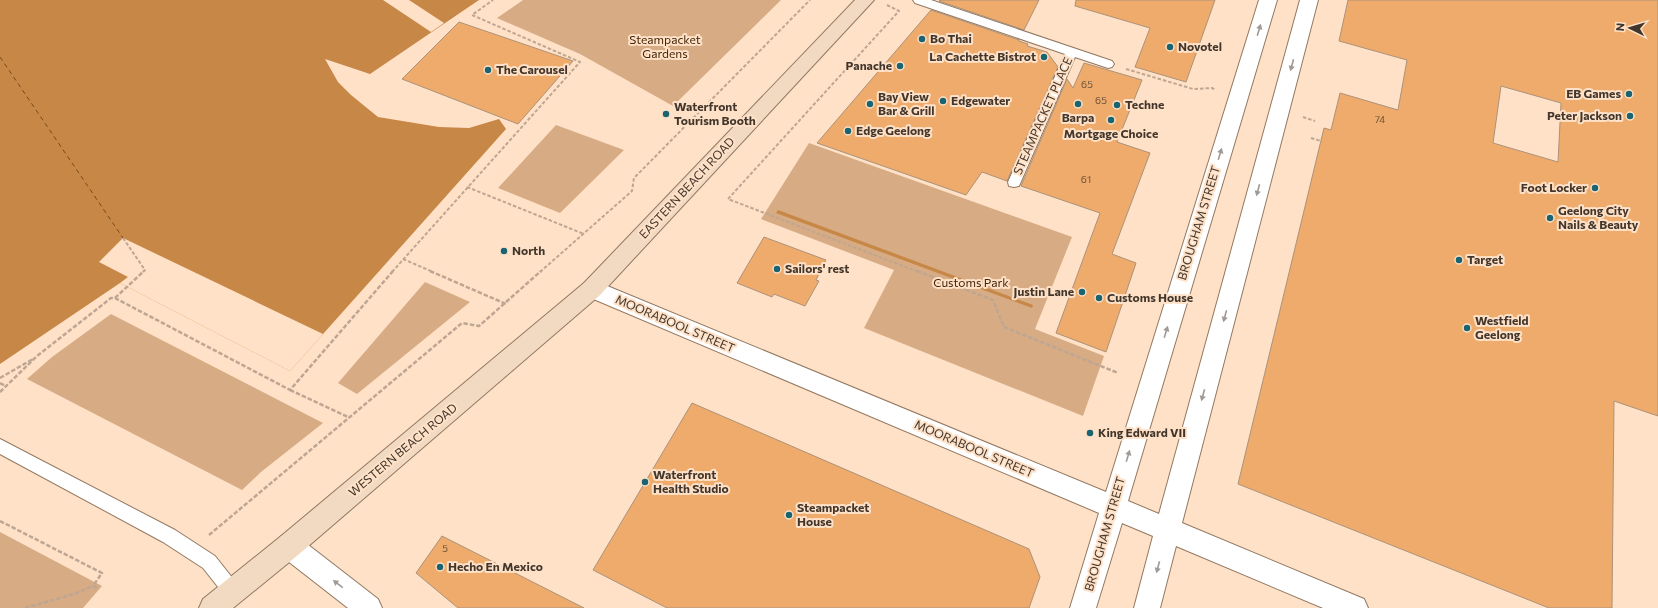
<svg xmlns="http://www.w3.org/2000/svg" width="1658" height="608" viewBox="0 0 1658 608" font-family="Commissioner,sans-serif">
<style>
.green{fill:#d7ac85}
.water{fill:#c78747}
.pier{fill:#fee1c7}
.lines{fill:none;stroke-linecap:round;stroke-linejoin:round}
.ferry{stroke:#764a1b;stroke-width:1;stroke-dasharray:4.5 3.5;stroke-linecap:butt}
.building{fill:#eeab6b;stroke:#ac927a;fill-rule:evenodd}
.lane-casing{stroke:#927861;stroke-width:2}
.street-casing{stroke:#927861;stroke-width:2}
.secondary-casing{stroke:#927861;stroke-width:2}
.path-far1{stroke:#bea692;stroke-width:2;stroke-dasharray:3.5 2;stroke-linecap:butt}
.path{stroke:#bea692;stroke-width:2.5;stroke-dasharray:4.5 2;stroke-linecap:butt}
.lane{fill:#fff;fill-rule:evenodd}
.street{fill:#fff;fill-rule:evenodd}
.secondary{fill:#f1dac1;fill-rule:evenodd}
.oneway{fill:#a09a96}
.poi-dot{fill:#1a6371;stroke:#fee1c7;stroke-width:1.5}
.labels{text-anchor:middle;stroke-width:4;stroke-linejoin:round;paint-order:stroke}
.number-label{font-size:10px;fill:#6d533c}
.poi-label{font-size:12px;font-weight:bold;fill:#42362c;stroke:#fee1c7;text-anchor:start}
.park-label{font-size:12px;fill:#402508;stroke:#fee1c7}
.street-label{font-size:12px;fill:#42362c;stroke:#fee1c7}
</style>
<rect width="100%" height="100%" fill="#fee1c7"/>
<!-- green -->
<g class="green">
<path d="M 523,0 L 781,0 L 673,106 L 580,54 L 497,18 Z"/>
<path d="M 556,125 L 624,150 L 560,213 L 498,188 Z"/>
<path d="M 809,143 L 1072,237 L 1035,329 L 1104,356 L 1083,416 L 864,328 L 894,270 L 761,219 Z"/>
<path d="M 425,282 L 470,302 L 357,394 L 338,383 Z"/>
<path d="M 111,314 L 323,423 L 261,472 L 242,490 L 27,379 L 52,357 Z"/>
<path d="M 0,532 L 102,586 L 83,608 L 0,608 Z"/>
</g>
<!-- water -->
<g class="water">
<path d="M 0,0 L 479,0 L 370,74 L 325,59 L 338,82 L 351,95 L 378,117 L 439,127 L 469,128 L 499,119 L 506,129 L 290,371 L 120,283 L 0,364 Z"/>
<path d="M 778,210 L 1033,305 L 1032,308 L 776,213 Z"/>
</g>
<!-- pier -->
<g class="pier">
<path d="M 383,0 L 409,0 L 444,23 L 431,32 Z"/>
<path d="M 123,238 L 323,334 L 290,371 L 120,283 L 128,277 L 99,262 Z"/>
</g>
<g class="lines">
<!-- ferry -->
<path class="ferry" d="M 0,57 L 123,238"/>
</g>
<!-- building -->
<g class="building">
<path d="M 940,0 L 1039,0 L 1024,30 L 939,1 Z"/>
<path d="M 1076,0 L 1215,0 L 1186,82 L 1135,67 L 1150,28 L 1075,6 Z"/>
<path d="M 1348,0 L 1658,0 L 1658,416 L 1614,401 L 1612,608 L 1549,608 L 1238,484 L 1324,128 L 1331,130 L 1340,93 L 1398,110 L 1407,60 L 1339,41 ZM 1501,86 L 1561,103 L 1558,162 L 1493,143 Z"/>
<path d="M 931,10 L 1019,40 L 1019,41 L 1028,44 L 1027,46 L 1047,52 L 1058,67 L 1007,181 L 982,172 L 966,195 L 817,143 Z"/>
<path d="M 459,22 L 573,61 L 518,124 L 402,79 Z"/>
<path d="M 1084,63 L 1142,80 L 1117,142 L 1150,153 L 1112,254 L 1136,263 L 1106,352 L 1056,333 L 1100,213 L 1021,186 L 1067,79 L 1073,88 Z"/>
<path d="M 764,237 L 826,260 L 816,280 L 819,281 L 805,306 L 774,294 L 772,297 L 737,283 Z"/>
<path d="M 692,403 L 1029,549 L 1040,577 L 1029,608 L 667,608 L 593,570 Z"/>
<path d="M 442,536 L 584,608 L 458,608 L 416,573 Z"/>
</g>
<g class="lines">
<defs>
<g id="lane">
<path d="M 913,0 L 931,0 L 1112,61 L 1114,64 L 1112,67 L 1108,68 L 1075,57 L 1019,186 L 1014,187 L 1009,186 L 1008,182 L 1065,54 L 915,3 Z"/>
<path d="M 0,439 L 175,530 L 215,556 L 238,585 L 240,591 L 238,597 L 232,599 L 226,597 L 203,568 L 163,542 L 0,454 Z"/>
</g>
<g id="street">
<path d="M 1259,0 L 1277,0 L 1128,501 L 1159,514 L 1300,0 L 1318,0 L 1182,523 L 1364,599 L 1368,608 L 1323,608 L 1176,546 L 1160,608 L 1134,608 L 1153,536 L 1122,523 L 1096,608 L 1070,608 L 1099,513 L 584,295 L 581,289 L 584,283 L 592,280 L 600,283 L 1106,492 Z"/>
<path d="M 289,533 L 298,537 L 378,599 L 382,608 L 348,608 L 280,555 L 276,546 L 280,537 Z"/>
</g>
<path id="secondary" d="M 855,0 L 874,0 L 600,295 L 298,555 L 233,608 L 199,608 L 203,599 L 280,537 L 584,283 Z"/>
</defs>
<!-- lane casing -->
<use href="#lane" class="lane-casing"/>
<!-- street casing -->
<use href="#street" class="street-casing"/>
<!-- secondary casing -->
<use href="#secondary" class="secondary-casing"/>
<!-- path-far1 -->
<g class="path-far1">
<path d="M 887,5 L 899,11 L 728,199 L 919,272"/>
<path d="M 1126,69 L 1193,89 L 1212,88 L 1216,90"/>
<path d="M 1303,117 L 1315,121"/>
<path d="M 1311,138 L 1321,141"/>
<path d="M 467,187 L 584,234"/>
<path d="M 123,238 L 145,270 L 143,272"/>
<path d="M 403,259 L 433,272"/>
<path d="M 392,272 L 580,62 L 472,15 L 493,0"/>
<path d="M 540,272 L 632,191 L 634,178 L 810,0"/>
</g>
<!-- path -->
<g class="path">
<path d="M 430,271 L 506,304"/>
<path d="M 917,271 L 993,300 L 1004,327 L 1118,373"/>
<path d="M 115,298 L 144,271"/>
<path d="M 0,378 L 33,359"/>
<path d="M 0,383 L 6,386"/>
<path d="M 290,390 L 348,417"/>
<path d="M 0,392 L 37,356 L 111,298 L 115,298 L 290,390 L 393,271"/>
<path d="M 0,521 L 102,573 L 93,586"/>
<path d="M 209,535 L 462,323 L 479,326 L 541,271"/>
<path d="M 25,608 L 74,594 L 93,586 L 98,588"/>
</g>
<!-- lane -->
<use href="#lane" class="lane"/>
<!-- street -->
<use href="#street" class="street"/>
<!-- secondary -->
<use href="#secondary" class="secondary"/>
</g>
<!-- one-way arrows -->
<defs><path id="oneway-solid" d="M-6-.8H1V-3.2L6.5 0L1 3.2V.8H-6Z"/></defs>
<g class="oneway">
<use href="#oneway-solid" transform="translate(1259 30) rotate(-73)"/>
<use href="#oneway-solid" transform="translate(1292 65) rotate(105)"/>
<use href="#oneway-solid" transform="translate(1220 154) rotate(-73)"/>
<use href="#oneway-solid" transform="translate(1258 190) rotate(105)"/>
<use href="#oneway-solid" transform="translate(1225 316) rotate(105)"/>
<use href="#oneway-solid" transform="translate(1166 332) rotate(-73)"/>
<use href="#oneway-solid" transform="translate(1203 395) rotate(105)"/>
<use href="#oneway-solid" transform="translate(1128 456) rotate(-73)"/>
<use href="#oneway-solid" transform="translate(1158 567) rotate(105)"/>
<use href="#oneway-solid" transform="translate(338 584) rotate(-143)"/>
</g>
<!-- markers -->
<g class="poi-dot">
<circle cx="922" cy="39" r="4"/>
<circle cx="1170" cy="47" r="4"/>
<circle cx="1044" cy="57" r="4"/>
<circle cx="900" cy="66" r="4"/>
<circle cx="488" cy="70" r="4"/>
<circle cx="1629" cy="94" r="4"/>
<circle cx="943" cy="101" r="4"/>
<circle cx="870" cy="104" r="4"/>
<circle cx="1078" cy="104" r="4"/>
<circle cx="1117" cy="105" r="4"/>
<circle cx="666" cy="114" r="4"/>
<circle cx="1630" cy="116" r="4"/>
<circle cx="1111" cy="120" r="4"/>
<circle cx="848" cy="131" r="4"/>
<circle cx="1595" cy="188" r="4"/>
<circle cx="1550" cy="218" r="4"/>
<circle cx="504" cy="251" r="4"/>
<circle cx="1459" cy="260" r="4"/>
<circle cx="777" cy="269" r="4"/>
<circle cx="1082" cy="292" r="4"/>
<circle cx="1099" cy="298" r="4"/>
<circle cx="1467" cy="328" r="4"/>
<circle cx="1090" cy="433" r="4"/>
<circle cx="645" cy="482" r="4"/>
<circle cx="789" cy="515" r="4"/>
<circle cx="440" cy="567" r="4"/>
</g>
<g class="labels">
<!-- number labels -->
<g class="number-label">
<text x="1087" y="88">65</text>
<text x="1101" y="104">65</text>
<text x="1380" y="123">74</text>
<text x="1086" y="183">61</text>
<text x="445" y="552">5</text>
</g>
<!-- poi labels -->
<g class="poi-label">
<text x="930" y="43">Bo Thai</text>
<text x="1178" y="51">Novotel</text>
<text x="1036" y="61" text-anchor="end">La Cachette Bistrot</text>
<text x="892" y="70" text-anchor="end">Panache</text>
<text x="496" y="74">The Carousel</text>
<text x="1621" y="98" text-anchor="end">EB Games</text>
<text x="878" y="101">Bay View<tspan x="878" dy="14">Bar &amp; Grill</tspan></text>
<text x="951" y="105">Edgewater</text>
<text x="1125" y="109">Techne</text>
<text x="674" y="111">Waterfront<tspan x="674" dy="14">Tourism Booth</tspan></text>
<text x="1622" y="120" text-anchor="end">Peter Jackson</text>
<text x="1078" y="122" text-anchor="middle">Barpa</text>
<text x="856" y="135">Edge Geelong</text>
<text x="1111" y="138" text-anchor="middle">Mortgage Choice</text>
<text x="1587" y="192" text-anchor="end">Foot Locker</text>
<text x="1558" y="215">Geelong City<tspan x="1558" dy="14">Nails &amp; Beauty</tspan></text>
<text x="512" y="255">North</text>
<text x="1467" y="264">Target</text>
<text x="785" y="273">Sailors' rest</text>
<text x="1074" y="296" text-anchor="end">Justin Lane</text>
<text x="1107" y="302">Customs House</text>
<text x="1475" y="325">Westfield<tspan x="1475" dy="14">Geelong</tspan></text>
<text x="1098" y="437">King Edward VII</text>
<text x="653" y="479">Waterfront<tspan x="653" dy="14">Health Studio</tspan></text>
<text x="797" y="512">Steampacket<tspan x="797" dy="14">House</tspan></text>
<text x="448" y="571">Hecho En Mexico</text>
</g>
<!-- park labels -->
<g class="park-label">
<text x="665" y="44">Steampacket<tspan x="665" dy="14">Gardens</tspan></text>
<text x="971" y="287">Customs Park</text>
</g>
<!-- street labels -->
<g class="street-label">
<text transform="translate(1043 116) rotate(-66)" y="4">STEAMPACKET PLACE</text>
<text transform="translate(687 188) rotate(-47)" y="4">EASTERN BEACH ROAD</text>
<text transform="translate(1199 223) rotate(-73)" y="4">BROUGHAM STREET</text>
<text transform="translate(675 324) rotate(23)" y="4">MOORABOOL STREET</text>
<text transform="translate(974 449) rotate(23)" y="4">MOORABOOL STREET</text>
<text transform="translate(403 450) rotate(-40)" y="4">WESTERN BEACH ROAD</text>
<text transform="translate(1105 534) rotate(-74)" y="4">BROUGHAM STREET</text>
</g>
</g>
<!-- north arrow -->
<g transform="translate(1630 28) rotate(275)" stroke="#fee1c7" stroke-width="3" paint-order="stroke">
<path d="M0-3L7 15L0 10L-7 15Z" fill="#42362c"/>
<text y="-6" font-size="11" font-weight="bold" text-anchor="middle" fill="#42362c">N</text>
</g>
</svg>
